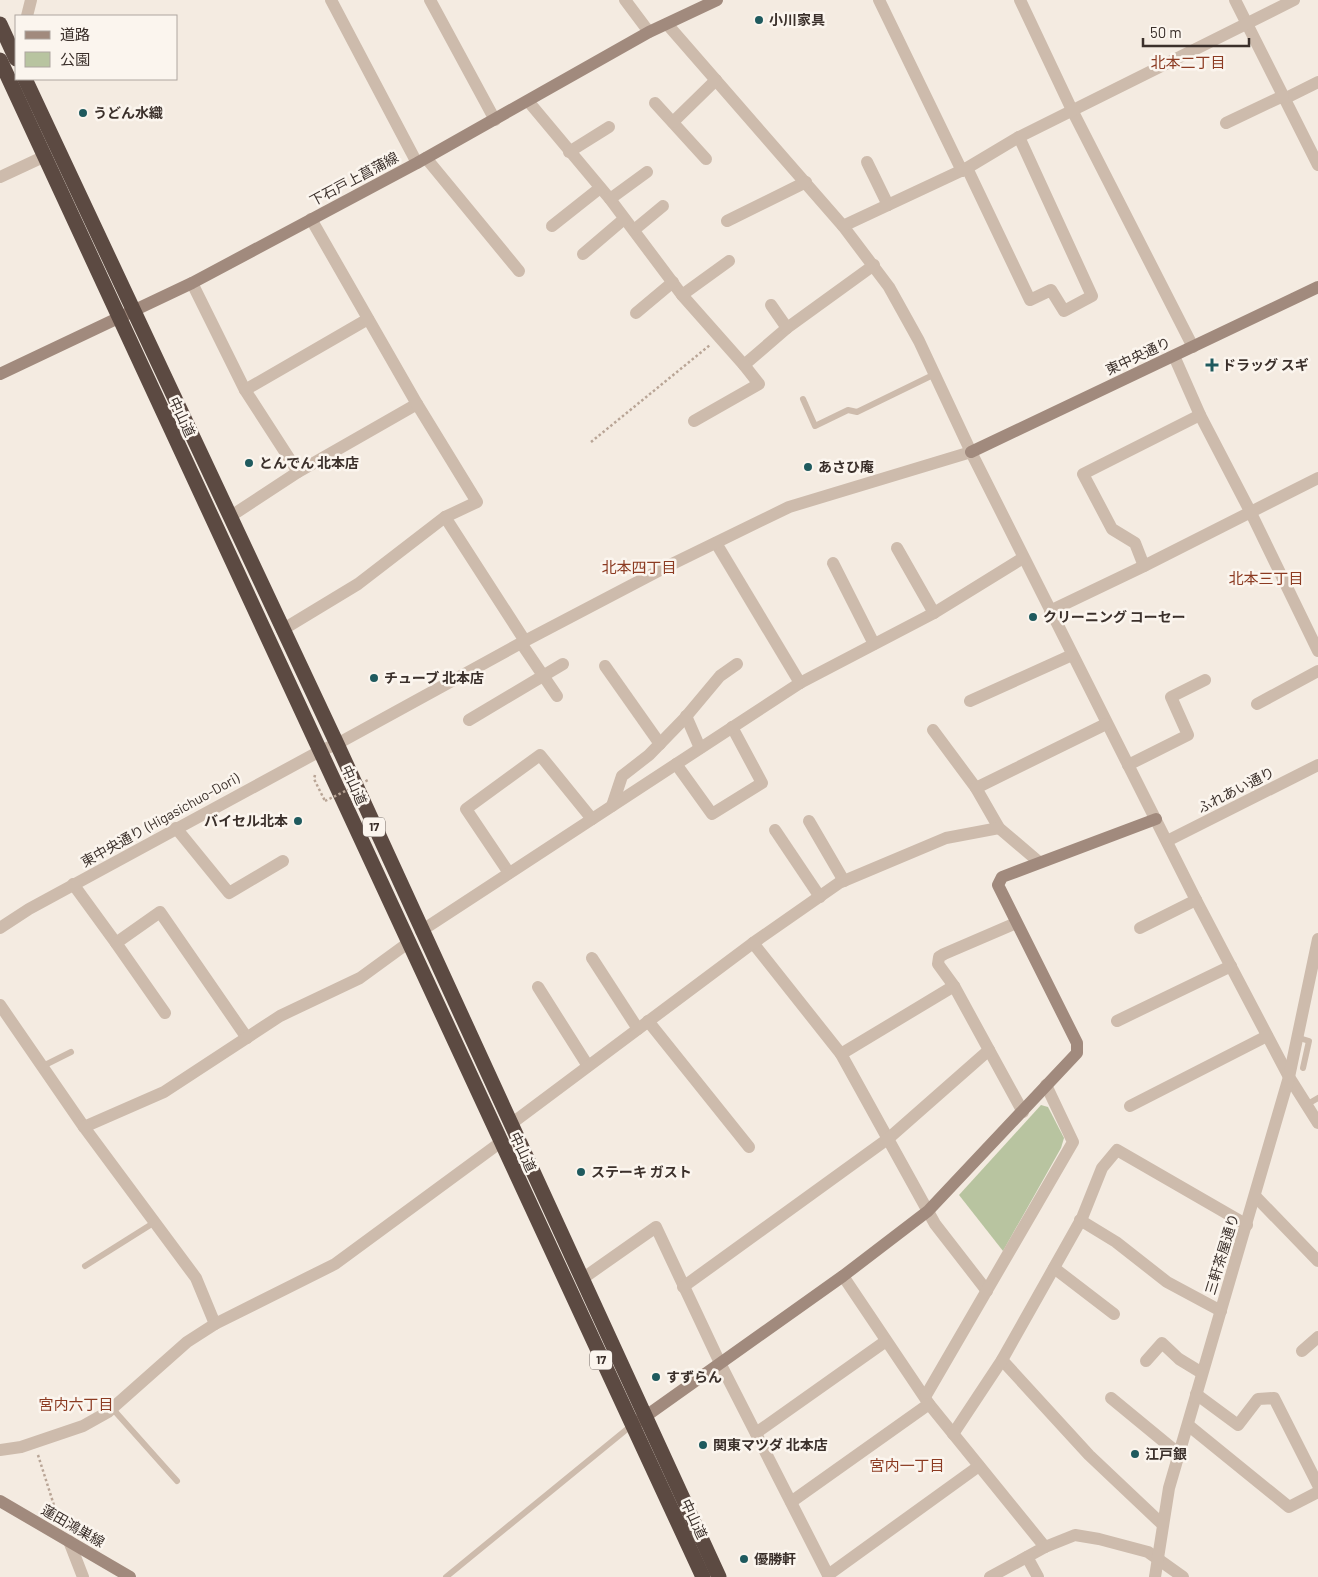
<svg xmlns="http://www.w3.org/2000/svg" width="1318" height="1577" viewBox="0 0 1318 1577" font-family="Barlow,'Noto Sans JP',sans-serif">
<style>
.green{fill:#b8c4a0}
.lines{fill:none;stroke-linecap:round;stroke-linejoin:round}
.path{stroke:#b9a596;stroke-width:2.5;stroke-dasharray:2.5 2.5;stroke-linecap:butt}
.lane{stroke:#cdbbac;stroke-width:6}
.street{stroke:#cdbbac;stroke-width:12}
.secondary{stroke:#a18a7d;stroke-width:12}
.highway{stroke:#5c4a42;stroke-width:15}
.path-bridge{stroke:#b9a596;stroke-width:2.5;stroke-dasharray:2.5 2.5;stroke-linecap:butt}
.poi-dot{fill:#1f5a5e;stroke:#fbf5ee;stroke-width:2}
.labels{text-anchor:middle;stroke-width:5;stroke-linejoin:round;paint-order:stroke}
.shield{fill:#fbf5ee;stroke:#756b66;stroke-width:1}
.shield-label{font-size:12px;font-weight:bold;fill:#3b302b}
.poi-label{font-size:14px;font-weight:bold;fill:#3b302b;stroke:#fbf5ee;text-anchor:start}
.street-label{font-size:14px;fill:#3b302b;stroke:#fbf5ee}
.neighbourhood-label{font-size:15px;fill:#8c3b22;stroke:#fbf5ee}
</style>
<rect width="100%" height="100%" fill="#f4ebe1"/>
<!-- green -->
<path class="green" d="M 1041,1105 L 1048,1107 L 1064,1138 L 1061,1148 L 1003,1251 L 959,1195 Z"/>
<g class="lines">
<!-- path -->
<g class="path">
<path d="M 591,442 L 710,345"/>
<path d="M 315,775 L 314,779 L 325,801"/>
<path d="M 38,1455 L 59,1521"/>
</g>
<!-- lane -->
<g class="lane">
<path d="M 803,399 L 815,426 L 848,410 L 857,412 L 935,374"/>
<path d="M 1296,1037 L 1309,1041 L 1303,1068"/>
<path d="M 43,1066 L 71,1052"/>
<path d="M 1306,1105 L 1318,1098"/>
<path d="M 85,1266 L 155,1222"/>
<path d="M 112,1408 L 177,1481"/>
<path d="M 446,1577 L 632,1425"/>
</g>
<!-- street -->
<g class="street">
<path d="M 331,0 L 417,163"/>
<path d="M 430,0 L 495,120"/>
<path d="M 625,0 L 649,32"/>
<path d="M 879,0 L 962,171"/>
<path d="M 1020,0 L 1072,110 L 1193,347"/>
<path d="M 1235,0 L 1318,165"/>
<path d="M 27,16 L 31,0"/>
<path d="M 667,24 L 843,226 L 889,287 L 919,341 L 971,452 L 1196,900 L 1289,1077 L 1318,1123"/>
<path d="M 1284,99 L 1318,82"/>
<path d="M 528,101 L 610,199 L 682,295 L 744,365 L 787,328 L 874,265"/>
<path d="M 655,103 L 706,159"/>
<path d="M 673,122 L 716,80"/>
<path d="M 1226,123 L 1283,96"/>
<path d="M 569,152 L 609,127"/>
<path d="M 426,158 L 519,271"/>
<path d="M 867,162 L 888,205"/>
<path d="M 967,168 L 1030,300 L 1051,290 L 1064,311 L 1092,296 L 1019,137"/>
<path d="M 0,177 L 43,157"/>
<path d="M 610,199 L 647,172"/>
<path d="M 727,221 L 806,182"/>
<path d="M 552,226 L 600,188"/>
<path d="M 843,226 L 967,168 L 1019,137 L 1294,0"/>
<path d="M 634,230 L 663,206"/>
<path d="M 583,254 L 624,219"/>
<path d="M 192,283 L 245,390 L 298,472"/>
<path d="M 682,295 L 729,261"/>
<path d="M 771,305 L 787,328"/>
<path d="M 636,313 L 673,282"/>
<path d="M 1174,356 L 1200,415 L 1251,513 L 1318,651"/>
<path d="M 245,390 L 368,319"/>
<path d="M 694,421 L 759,384 L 744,365"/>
<path d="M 231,516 L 298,472 L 417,404"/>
<path d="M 445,517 L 525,641"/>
<path d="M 716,543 L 800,683"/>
<path d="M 897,548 L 934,613"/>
<path d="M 833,563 L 874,644"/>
<path d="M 1144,566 L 1135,543 L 1112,529 L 1083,474 L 1200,415"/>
<path d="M 1050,611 L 1144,566 L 1318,478"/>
<path d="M 282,630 L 358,584 L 445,517 L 477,502 L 417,404 L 311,219"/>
<path d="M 521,643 L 557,696"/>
<path d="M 605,666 L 660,744"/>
<path d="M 970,701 L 1072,655"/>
<path d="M 1257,704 L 1318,671"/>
<path d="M 686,716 L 700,748"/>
<path d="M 469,720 L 563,664"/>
<path d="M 933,730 L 976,788 L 999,828 L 1039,862"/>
<path d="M 676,764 L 712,814 L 762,783 L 732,727"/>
<path d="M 1128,765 L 1188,735 L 1171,697 L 1205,680"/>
<path d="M 976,788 L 1106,724"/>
<path d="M 612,806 L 622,776 L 649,755 L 684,719 L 720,676 L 737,664"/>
<path d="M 809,821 L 844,881"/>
<path d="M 176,828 L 229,893 L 283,861"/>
<path d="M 775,830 L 820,897"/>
<path d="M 1167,841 L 1318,765"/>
<path d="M 509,873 L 466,809 L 540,755 L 592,819"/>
<path d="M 73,884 L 116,943 L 160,912 L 247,1038"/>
<path d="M 1016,923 L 944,954 L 939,957 L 938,964 L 954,986 L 1023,1112"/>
<path d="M 0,928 L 29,909 L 320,751 L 337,744 L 521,643 L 666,567 L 789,507 L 971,452"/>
<path d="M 1140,928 L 1196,900"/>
<path d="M 421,931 L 800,683 L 934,613 L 1023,558"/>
<path d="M 116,943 L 165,1013"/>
<path d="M 753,943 L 841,1054"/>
<path d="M 592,958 L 638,1029"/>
<path d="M 954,986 L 841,1054 L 935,1224 L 987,1291"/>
<path d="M 538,987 L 588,1066"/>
<path d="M 0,1005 L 84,1127 L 196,1278 L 215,1324"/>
<path d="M 648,1021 L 749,1147"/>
<path d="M 1117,1021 L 1231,966"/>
<path d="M 1130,1106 L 1267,1036"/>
<path d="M 511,1124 L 753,943 L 839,883 L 946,838 L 999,828"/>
<path d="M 84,1127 L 164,1092 L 280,1016 L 360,978 L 408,943"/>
<path d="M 1255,1196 L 1318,1261"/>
<path d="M 1080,1220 L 1116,1242 L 1167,1282 L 1221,1311"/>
<path d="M 1054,1268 L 1114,1314"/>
<path d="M 843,1276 L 929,1404 L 1045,1547"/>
<path d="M 582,1279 L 656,1227 L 720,1363 L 829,1577"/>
<path d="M 683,1287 L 889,1138 L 989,1050"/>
<path d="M 1302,1351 L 1318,1337"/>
<path d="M 1002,1360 L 1089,1455 L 1162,1524"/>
<path d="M 1146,1361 L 1162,1343 L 1179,1359 L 1202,1373"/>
<path d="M 1196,1394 L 1238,1425 L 1258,1399 L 1274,1398 L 1318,1485"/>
<path d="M 925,1397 L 1073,1142 L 1046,1085"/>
<path d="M 1111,1398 L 1179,1454"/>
<path d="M 1188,1425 L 1289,1507 L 1318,1492"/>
<path d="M 756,1433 L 886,1341"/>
<path d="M 953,1434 L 1002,1360 L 1082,1218 L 1102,1168 L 1117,1150 L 1247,1225"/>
<path d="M 0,1450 L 21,1447 L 83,1426 L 108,1412 L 187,1342 L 215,1324 L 335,1264 L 501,1142"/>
<path d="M 791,1502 L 929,1404"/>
<path d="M 69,1541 L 83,1577"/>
<path d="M 1027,1557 L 1038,1577"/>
<path d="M 828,1575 L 979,1466"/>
<path d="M 990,1577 L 1045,1547 L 1075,1535 L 1099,1539 L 1148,1552 L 1183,1577"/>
<path d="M 1155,1577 L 1169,1488 L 1289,1077 L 1318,939"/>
</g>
<!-- secondary -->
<g class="secondary">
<path d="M 0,374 L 192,283 L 417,163 L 649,32 L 717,0"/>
<path d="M 971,452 L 1318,287"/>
<path d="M 639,1421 L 843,1276 L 928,1211 L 1077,1053 L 1077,1043 L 998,885 L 1002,877 L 1156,819"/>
<path d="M 0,1501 L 130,1577"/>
</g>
<!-- highway -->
<g class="highway">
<path d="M 0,24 L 16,59"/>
<path d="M 0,60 L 703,1577"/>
<path d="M 25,79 L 337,744 L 719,1577"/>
</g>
<!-- path-bridge -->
<path class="path-bridge" d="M 325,801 L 368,780"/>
</g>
<!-- markers -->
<g class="poi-dot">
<circle cx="759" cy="20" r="5"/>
<circle cx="83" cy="113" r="5"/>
<path d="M1209.5 357.5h5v5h5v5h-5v5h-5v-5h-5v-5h5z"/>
<circle cx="249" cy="463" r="5"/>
<circle cx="808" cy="467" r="5"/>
<circle cx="1033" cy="617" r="5"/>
<circle cx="374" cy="678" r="5"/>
<circle cx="298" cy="821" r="5"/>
<circle cx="581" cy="1172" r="5"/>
<circle cx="656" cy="1377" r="5"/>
<circle cx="703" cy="1445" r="5"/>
<circle cx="1135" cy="1454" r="5"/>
<circle cx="744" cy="1559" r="5"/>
</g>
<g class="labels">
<!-- shield labels -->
<g class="shield">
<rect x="363" y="817.5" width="22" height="19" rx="4"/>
<rect x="590" y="1350.5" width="22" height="19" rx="4"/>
</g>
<g class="shield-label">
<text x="374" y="831">17</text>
<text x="601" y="1364">17</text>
</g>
<!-- poi labels -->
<g class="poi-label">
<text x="769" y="25">小川家具</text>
<text x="93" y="118">うどん水織</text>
<text x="1222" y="370">ドラッグ スギ</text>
<text x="259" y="468">とんでん 北本店</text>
<text x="818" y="472">あさひ庵</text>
<text x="1043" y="622">クリーニング コーセー</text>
<text x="384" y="683">チューブ 北本店</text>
<text x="288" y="826" text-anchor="end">バイセル北本</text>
<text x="591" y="1177">ステーキ ガスト</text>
<text x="666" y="1382">すずらん</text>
<text x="713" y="1450">関東マツダ 北本店</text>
<text x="1145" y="1459">江戸銀</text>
<text x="754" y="1564">優勝軒</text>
</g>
<!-- street labels -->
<g class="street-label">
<text transform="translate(354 179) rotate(-28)" y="5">下石戸上菖蒲線</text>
<text transform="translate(1138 356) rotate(-25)" y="5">東中央通り</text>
<text transform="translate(182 417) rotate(65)" y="5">中山道</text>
<text transform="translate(354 785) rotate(66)" y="5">中山道</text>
<text transform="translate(1236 790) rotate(-27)" y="5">ふれあい通り</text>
<text transform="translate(160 820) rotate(-29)" y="5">東中央通り (Higasichuo-Dori)</text>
<text transform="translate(523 1152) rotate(65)" y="5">中山道</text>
<text transform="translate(1222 1254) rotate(-73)" y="5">三軒茶屋通り</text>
<text transform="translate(694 1519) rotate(65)" y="5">中山道</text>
<text transform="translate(73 1526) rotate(30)" y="5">蓮田鴻巣線</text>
</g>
<!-- neighbourhood labels -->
<g class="neighbourhood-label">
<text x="1188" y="68">北本二丁目</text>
<text x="639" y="573">北本四丁目</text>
<text x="1266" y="584">北本三丁目</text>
<text x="76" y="1410">宮内六丁目</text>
<text x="907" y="1471">宮内一丁目</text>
</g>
</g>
<!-- legend -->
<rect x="15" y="15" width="162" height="65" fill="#fbf5ee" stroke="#aea6a0"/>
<rect x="25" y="31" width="25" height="8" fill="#a18a7d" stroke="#aea6a0"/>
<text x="60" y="40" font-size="15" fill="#3b302b">道路</text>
<rect x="25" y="52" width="25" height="15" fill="#b8c4a0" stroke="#aea6a0"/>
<text x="60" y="65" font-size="15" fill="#3b302b">公園</text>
<!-- scale -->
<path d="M1143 38v8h106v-8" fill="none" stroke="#3b302b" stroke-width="2.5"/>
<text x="1150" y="38" font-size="15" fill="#3b302b" stroke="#fbf5ee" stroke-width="4" paint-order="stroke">50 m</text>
</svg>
